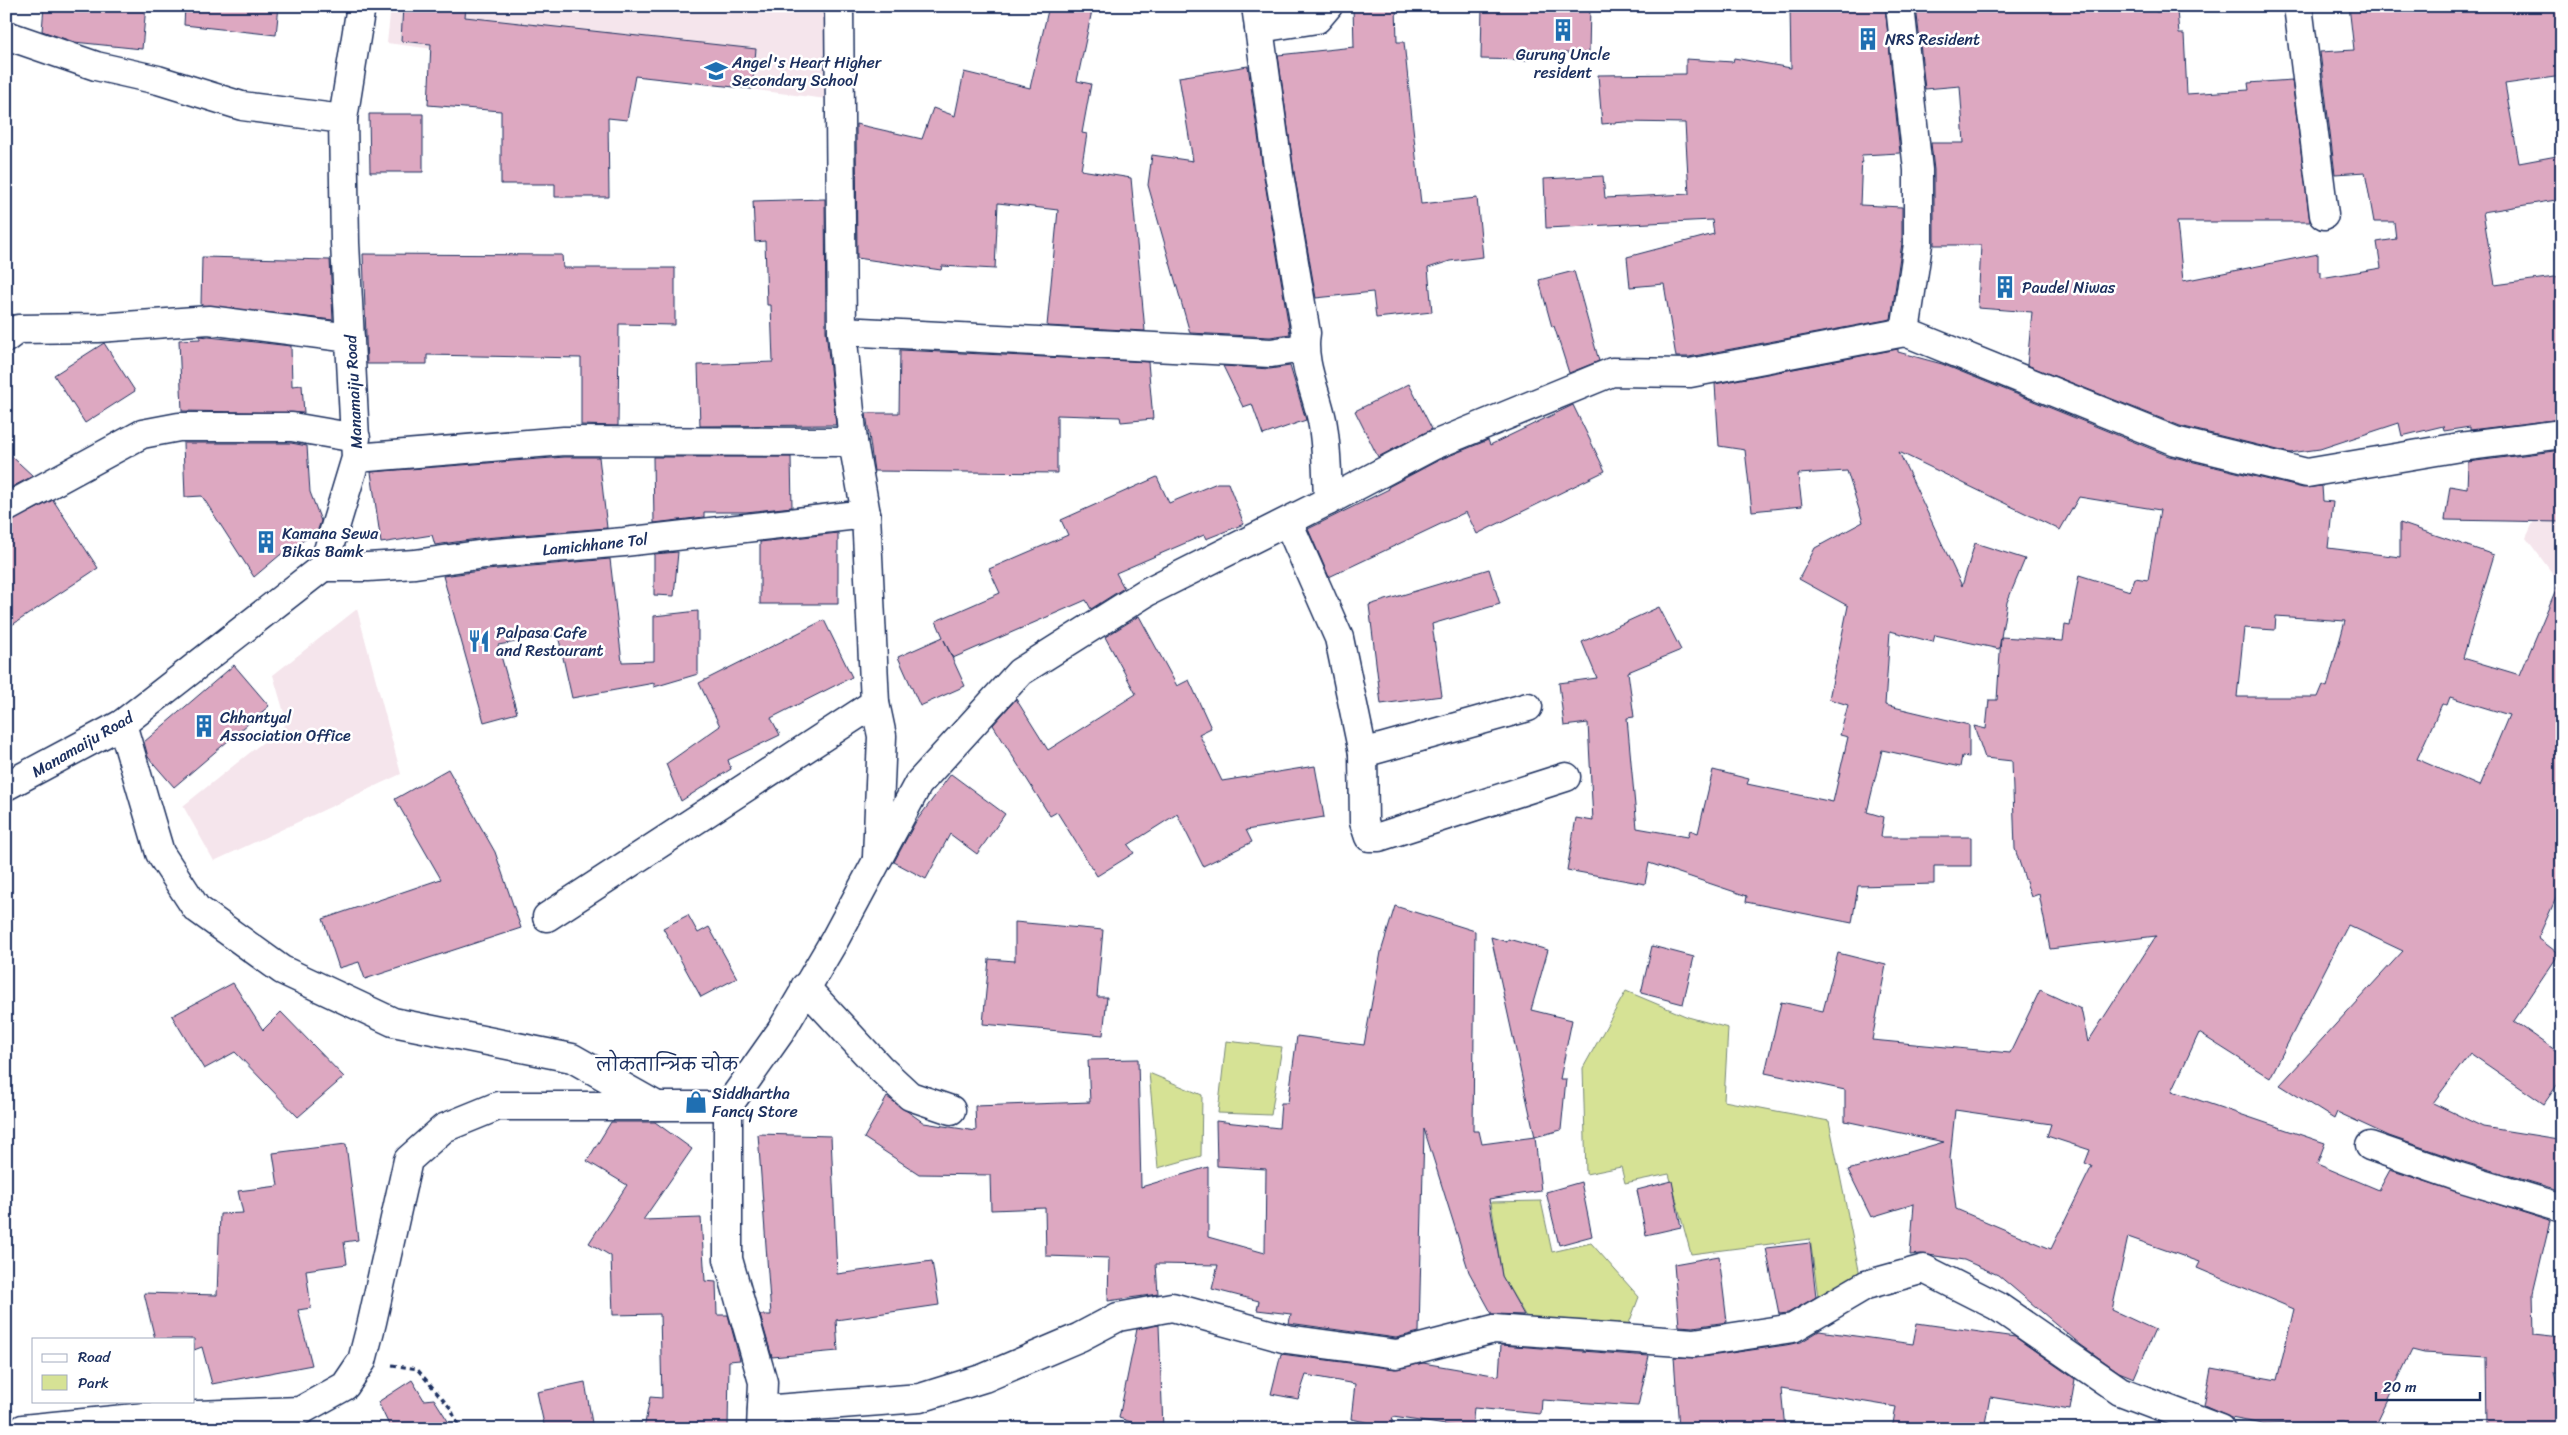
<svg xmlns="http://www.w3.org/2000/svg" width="2568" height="1435" viewBox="0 0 2568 1435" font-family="Sriracha,'Playpen Sans Deva',sans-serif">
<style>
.built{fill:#f5e5ec}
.green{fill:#d6e295;stroke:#78887a}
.building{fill:#dda8c1;stroke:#1b2f5e;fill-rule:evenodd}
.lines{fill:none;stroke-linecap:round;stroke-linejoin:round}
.minor-casing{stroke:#1b2f5e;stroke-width:31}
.path{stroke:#1b2f5e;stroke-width:3;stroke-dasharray:5 4;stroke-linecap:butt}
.minor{stroke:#fff;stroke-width:28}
.labels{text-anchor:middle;stroke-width:5;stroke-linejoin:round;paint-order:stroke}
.poi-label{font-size:16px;fill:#1b2f5e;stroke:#fff;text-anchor:start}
.street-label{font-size:16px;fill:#1b2f5e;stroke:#fff}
.neighbourhood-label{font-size:18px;fill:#1b2f5e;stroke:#fff}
</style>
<rect width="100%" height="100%" fill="#fff"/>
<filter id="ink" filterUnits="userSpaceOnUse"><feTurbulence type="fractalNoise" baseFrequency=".02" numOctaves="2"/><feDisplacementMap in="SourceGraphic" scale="10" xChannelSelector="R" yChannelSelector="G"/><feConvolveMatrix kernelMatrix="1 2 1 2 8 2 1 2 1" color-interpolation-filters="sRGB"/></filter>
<g filter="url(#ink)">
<!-- built -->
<g class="built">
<path d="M 391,6 L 826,6 L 826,99 L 387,43 Z"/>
<path d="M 2562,460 L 2562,586 L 2526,538 Z"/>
<path d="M 357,609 L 401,774 L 214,861 L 183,806 L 287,723 L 273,675 Z"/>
</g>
<!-- green -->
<g class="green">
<path d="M 1626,991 L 1688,1017 L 1728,1028 L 1724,1101 L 1829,1121 L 1865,1300 L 1821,1318 L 1810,1239 L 1691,1254 L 1669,1174 L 1625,1183 L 1621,1167 L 1586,1174 L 1583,1068 Z"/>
<path d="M 1226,1041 L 1282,1047 L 1271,1115 L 1218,1113 Z"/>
<path d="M 1149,1073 L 1202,1095 L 1201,1156 L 1158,1168 Z"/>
<path d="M 1541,1201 L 1552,1252 L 1591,1243 L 1639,1297 L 1628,1326 L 1532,1327 L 1502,1276 L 1491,1202 Z"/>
</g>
<!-- building -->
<g class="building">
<path d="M 44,6 L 146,6 L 142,49 L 74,42 L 42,31 Z"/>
<path d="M 185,6 L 279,6 L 276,35 L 184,25 Z"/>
<path d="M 403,6 L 466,6 L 465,17 L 756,49 L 752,89 L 635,76 L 627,120 L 608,118 L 609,197 L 555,197 L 555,184 L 501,184 L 501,111 L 428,105 L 431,44 L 401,41 Z"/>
<path d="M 1049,6 L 1093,6 L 1077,81 L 1091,84 L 1082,133 L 1087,134 L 1081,170 L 1131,178 L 1145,331 L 1047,326 L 1058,210 L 998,203 L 995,269 L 942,266 L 941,270 L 857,258 L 856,124 L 922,139 L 933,108 L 955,116 L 964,72 L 1030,88 Z"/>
<path d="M 1353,6 L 1396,6 L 1397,42 L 1404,42 L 1421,204 L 1477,198 L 1483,257 L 1450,261 L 1428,268 L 1432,312 L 1376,318 L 1373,292 L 1316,298 L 1294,172 L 1278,55 L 1354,47 Z"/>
<path d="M 1482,6 L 1590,6 L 1589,53 L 1528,53 L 1527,60 L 1481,59 Z"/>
<path d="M 1790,6 L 1885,6 L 1900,153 L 1862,155 L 1860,205 L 1902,207 L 1902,243 L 1891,319 L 1689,357 L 1676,357 L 1664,284 L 1630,287 L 1627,257 L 1714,234 L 1712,220 L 1546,228 L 1544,179 L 1603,176 L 1605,198 L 1689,194 L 1685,123 L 1625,122 L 1602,124 L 1598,75 L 1686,74 L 1686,59 L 1733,62 L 1734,58 L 1791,68 Z"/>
<path d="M 1916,6 L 2156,6 L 2156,12 L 2177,10 L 2179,34 L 2184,34 L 2187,94 L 2249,90 L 2248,83 L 2292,80 L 2310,222 L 2177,222 L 2183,281 L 2318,254 L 2318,272 L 2321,272 L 2321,278 L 2381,268 L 2377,242 L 2396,239 L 2394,222 L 2374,222 L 2365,172 L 2335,174 L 2320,52 L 2354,50 L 2349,6 L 2562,6 L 2562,76 L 2505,84 L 2519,163 L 2562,155 L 2562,199 L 2483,212 L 2495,285 L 2562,276 L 2562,419 L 2470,430 L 2470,427 L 2444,431 L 2443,426 L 2402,436 L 2399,423 L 2320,449 L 2290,453 L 2180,426 L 2027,365 L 2032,312 L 1978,308 L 1981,245 L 1934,245 L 1934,170 L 1931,143 L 1964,143 L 1960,86 L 1925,89 Z"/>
<path d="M 1248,66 L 1264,177 L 1290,334 L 1270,337 L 1190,333 L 1148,185 L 1152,155 L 1193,161 L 1179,77 Z"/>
<path d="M 369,114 L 423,114 L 423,172 L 370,172 Z"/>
<path d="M 825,199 L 826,331 L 836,425 L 700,426 L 698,365 L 773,362 L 771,305 L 767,305 L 765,241 L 755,242 L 753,201 Z"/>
<path d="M 363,254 L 562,255 L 563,268 L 675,268 L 675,325 L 619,324 L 618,426 L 581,425 L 581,358 L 427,355 L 427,364 L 367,364 Z"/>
<path d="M 202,257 L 330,260 L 333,320 L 201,305 Z"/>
<path d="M 1574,271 L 1599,361 L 1569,373 L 1554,326 L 1552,327 L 1539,280 Z"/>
<path d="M 200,336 L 291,346 L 292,386 L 302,385 L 304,413 L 182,411 L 179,340 L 200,339 Z"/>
<path d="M 104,343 L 135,391 L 85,423 L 54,375 Z"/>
<path d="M 1898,349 L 1898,352 L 1942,364 L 2169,456 L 2303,488 L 2322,486 L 2323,501 L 2333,502 L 2328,548 L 2400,557 L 2400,523 L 2494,555 L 2463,658 L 2520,675 L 2562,575 L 2562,885 L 2538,938 L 2559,954 L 2514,1021 L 2562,1055 L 2562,1078 L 2544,1104 L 2470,1053 L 2433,1103 L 2483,1127 L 2558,1139 L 2557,1143 L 2562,1144 L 2562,1172 L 2558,1190 L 2464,1162 L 2389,1136 L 2337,1112 L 2334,1119 L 2280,1085 L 2403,951 L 2348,925 L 2270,1078 L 2199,1033 L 2172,1091 L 2325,1143 L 2317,1164 L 2379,1190 L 2390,1170 L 2550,1221 L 2533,1293 L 2534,1334 L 2562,1337 L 2562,1372 L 2553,1371 L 2562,1407 L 2562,1429 L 2488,1429 L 2487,1357 L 2424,1353 L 2412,1350 L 2374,1429 L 2364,1429 L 2343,1422 L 2263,1424 L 2231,1418 L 2204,1406 L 2211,1368 L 2277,1380 L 2294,1309 L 2197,1268 L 2200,1262 L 2128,1237 L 2112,1310 L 2155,1330 L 2134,1378 L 2119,1372 L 2081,1345 L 1998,1275 L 1964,1260 L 1921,1254 L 1910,1255 L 1914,1204 L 1871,1217 L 1848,1170 L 1944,1142 L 1845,1121 L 1845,1090 L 1765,1073 L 1781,1002 L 1823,1011 L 1838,953 L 1886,965 L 1872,1040 L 2010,1053 L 2040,990 L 2081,1009 L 2088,1042 L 2156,936 L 2050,949 L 2039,894 L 2031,897 L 2015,849 L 2012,761 L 1985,758 L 1974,726 L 1986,729 L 1989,700 L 1997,700 L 2001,637 L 1999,649 L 1935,635 L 1933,642 L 1890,631 L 1885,705 L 1969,725 L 1969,757 L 1962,756 L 1960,767 L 1882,750 L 1867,812 L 1884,817 L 1881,837 L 1971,837 L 1971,866 L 1934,866 L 1934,884 L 1858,886 L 1852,923 L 1746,902 L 1747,896 L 1649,863 L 1645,884 L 1567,870 L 1576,818 L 1593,821 L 1588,723 L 1564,726 L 1559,683 L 1597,678 L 1582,642 L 1659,607 L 1681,650 L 1628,672 L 1634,717 L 1627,718 L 1637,828 L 1688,837 L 1690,830 L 1698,833 L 1713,770 L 1749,779 L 1747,784 L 1833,802 L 1848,737 L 1840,735 L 1848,705 L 1829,699 L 1848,606 L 1799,579 L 1815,548 L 1863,522 L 1847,471 L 1798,474 L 1802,506 L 1752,511 L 1745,450 L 1719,446 L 1715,384 ZM 1899,452 L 2060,530 L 2079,497 L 2160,510 L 2148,580 L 2135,578 L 2130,591 L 2079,575 L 2070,626 L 2065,625 L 2063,641 L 2001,637 L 2007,602 L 2025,559 L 1975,543 L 1962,586 ZM 2276,616 L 2345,621 L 2327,687 L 2323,685 L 2318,697 L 2237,697 L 2244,628 L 2275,630 ZM 2450,697 L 2509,715 L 2479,786 L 2417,759 L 2442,704 L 2447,705 ZM 1955,1110 L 2051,1124 L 2047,1136 L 2090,1150 L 2085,1163 L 2092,1166 L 2051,1249 L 1956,1209 L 1950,1159 Z"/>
<path d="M 900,350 L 1148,362 L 1153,419 L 1121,422 L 1120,417 L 1057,415 L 1057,473 L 874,471 L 866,413 L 899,413 Z"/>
<path d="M 1223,366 L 1270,369 L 1290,366 L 1306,420 L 1263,435 L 1252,404 L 1243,407 Z"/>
<path d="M 1409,384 L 1432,429 L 1378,457 L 1355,411 Z"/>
<path d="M 1573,405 L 1605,471 L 1477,534 L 1466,512 L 1329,577 L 1308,529 L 1389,489 L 1388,487 L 1439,460 L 1488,440 L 1490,445 Z"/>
<path d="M 183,443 L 291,443 L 307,446 L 310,492 L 321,521 L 317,532 L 280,555 L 254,577 L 202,496 L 185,497 Z"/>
<path d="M 2562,450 L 2562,522 L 2445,520 L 2450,486 L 2467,489 L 2468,462 Z"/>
<path d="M 6,451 L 33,476 L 6,490 Z"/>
<path d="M 565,457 L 599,457 L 607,528 L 484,538 L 435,545 L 432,535 L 381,543 L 371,472 Z"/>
<path d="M 653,457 L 791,457 L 792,507 L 746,512 L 704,512 L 704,517 L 654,523 Z"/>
<path d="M 1157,477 L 1169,503 L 1217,483 L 1228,483 L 1244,524 L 1206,539 L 1204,535 L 1116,573 L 1124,588 L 1091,609 L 1086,600 L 953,658 L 944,640 L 965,686 L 920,706 L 898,657 L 943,637 L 936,621 L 1000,593 L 989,569 L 1068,535 L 1061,520 Z"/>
<path d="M 53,500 L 98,568 L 6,629 L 6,524 Z"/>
<path d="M 838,533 L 838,604 L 760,604 L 760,542 Z"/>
<path d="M 678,552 L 674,596 L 654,595 L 654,554 Z"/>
<path d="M 610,559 L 622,662 L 654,661 L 654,616 L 698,611 L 698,674 L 654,687 L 654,683 L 572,698 L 558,635 L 498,645 L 517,713 L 484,722 L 443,576 L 487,570 Z"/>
<path d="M 1489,569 L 1500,604 L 1432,624 L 1442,696 L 1381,704 L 1369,605 Z"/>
<path d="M 1139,616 L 1177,686 L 1189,680 L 1211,728 L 1199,734 L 1222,781 L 1315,766 L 1324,817 L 1246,830 L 1252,842 L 1203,866 L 1177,814 L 1128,845 L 1134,853 L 1097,876 L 1057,812 L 1050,816 L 993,725 L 1016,699 L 1048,750 L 1136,694 L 1105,637 Z"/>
<path d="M 824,620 L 852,677 L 771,718 L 780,735 L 728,760 L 731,769 L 681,801 L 666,764 L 720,726 L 699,683 Z"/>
<path d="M 234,665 L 269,706 L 174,787 L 148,757 L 144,742 Z"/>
<path d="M 448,769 L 495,852 L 521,928 L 365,979 L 359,962 L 339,968 L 323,919 L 441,879 L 395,799 Z"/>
<path d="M 951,774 L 1005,814 L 977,854 L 950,834 L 926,879 L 894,862 L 915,823 Z"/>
<path d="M 1395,906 L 1475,931 L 1473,1131 L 1479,1131 L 1482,1144 L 1535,1137 L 1541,1191 L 1489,1199 L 1502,1276 L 1524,1315 L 1492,1314 L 1469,1272 L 1424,1129 L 1419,1332 L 1396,1338 L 1289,1323 L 1291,1314 L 1257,1310 L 1259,1301 L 1212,1289 L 1218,1265 L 1156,1264 L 1158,1294 L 1108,1301 L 1109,1258 L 1046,1256 L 1045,1208 L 991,1210 L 990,1175 L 919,1174 L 864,1138 L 887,1097 L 924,1123 L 976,1131 L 975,1106 L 1090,1102 L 1088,1060 L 1138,1059 L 1141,1187 L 1208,1167 L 1208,1237 L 1265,1253 L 1266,1169 L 1217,1166 L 1216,1121 L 1279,1128 L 1281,1103 L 1288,1103 L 1297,1036 L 1364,1045 L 1381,952 Z"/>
<path d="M 688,915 L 698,933 L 709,927 L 737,978 L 701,997 L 663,928 Z"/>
<path d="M 1015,922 L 1103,930 L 1097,997 L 1107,997 L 1103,1035 L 983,1024 L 989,959 L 1015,961 Z"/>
<path d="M 1491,937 L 1507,942 L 1508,939 L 1548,950 L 1531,1010 L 1572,1020 L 1560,1079 L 1566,1079 L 1561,1130 L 1535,1137 Z"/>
<path d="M 1652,946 L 1694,957 L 1683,1004 L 1641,993 Z"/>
<path d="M 233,983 L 263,1030 L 281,1012 L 344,1077 L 298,1117 L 235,1052 L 204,1069 L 172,1016 Z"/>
<path d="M 611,1122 L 655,1122 L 692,1149 L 643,1220 L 701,1218 L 705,1281 L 716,1282 L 717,1315 L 728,1315 L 740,1360 L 729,1361 L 728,1429 L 644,1429 L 650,1397 L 662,1398 L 660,1314 L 613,1315 L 611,1256 L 589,1243 L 627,1185 L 587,1161 Z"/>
<path d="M 758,1134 L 831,1136 L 837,1274 L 932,1261 L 939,1305 L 836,1320 L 838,1351 L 772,1357 L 760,1315 L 771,1315 Z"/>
<path d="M 346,1144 L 358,1240 L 344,1242 L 347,1264 L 306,1270 L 311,1308 L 298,1310 L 312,1365 L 212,1384 L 202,1347 L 194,1350 L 194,1339 L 155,1339 L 144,1293 L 217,1295 L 220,1214 L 243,1213 L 238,1191 L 278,1186 L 273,1153 Z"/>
<path d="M 1672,1181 L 1681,1227 L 1646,1235 L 1637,1190 Z"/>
<path d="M 1581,1182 L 1592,1236 L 1559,1245 L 1546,1192 Z"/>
<path d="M 1810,1243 L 1816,1297 L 1788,1313 L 1779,1314 L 1766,1248 Z"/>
<path d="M 1719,1256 L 1727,1322 L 1693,1327 L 1679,1326 L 1674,1264 Z"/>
<path d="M 1917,1323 L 2015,1337 L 2075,1379 L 2070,1410 L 1990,1397 L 1984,1429 L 1892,1429 L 1896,1407 L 1781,1388 L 1785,1429 L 1679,1429 L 1674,1357 L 1696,1358 L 1786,1345 L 1801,1342 L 1819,1331 L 1913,1344 Z"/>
<path d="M 1159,1325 L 1163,1429 L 1153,1429 L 1119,1418 L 1137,1329 Z"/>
<path d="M 1501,1345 L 1649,1356 L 1638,1406 L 1542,1400 L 1541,1414 L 1474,1408 L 1472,1429 L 1393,1417 L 1391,1427 L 1351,1419 L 1355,1384 L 1306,1375 L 1298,1399 L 1271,1394 L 1281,1354 L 1395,1369 L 1423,1363 L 1499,1376 Z"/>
<path d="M 412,1380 L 424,1400 L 434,1399 L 453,1429 L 391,1429 L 378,1402 Z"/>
<path d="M 585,1382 L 593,1429 L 545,1429 L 537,1392 Z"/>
</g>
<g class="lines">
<defs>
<g id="minor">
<path d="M 839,6 L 842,331 L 853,442 L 866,514 L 875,703 L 882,736 L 877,857"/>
<path d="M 1256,6 L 1279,174 L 1306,333 C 1301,362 1316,391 1322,420 C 1327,447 1327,474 1328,501"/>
<path d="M 1900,6 L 1918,170 L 1918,244 L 1905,332"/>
<path d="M 2298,6 L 2324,215"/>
<path d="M 1259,28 L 1317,19 L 1328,6"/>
<path d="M 6,35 L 96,66 L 158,80 L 242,106 L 343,119"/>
<path d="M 842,331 L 1271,353 L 1303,348"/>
<path d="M 6,338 L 18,329 L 98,328 L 209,320 L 350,338"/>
<path d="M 356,458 L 564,441 L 853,442"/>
<path d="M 6,508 L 142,434 L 179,427 L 292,427 L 356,438"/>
<path d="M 1288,522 L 1339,638 L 1363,753 L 1364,822 L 1369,837 L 1379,837 L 1566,777"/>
<path d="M 323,567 L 368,567 L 415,564 L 485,554 L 624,542 L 866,514"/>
<path d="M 122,724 L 160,853 L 196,908 L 282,970 L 393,1022 L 572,1058 L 657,1106"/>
<path d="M 1363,753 L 1528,707"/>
<path d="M 6,786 L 122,724 L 323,567 L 356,458 L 345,243 L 343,119 L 361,6"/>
<path d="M 547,917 L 875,703"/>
<path d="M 805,987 L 880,1068 L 910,1096 L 951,1110"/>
<path d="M 2370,1146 L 2459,1177 L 2562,1208"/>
<path d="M 762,1410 L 920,1398 L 984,1378 L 1080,1337 L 1118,1317 L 1172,1307 L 1287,1339 L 1397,1354 L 1494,1329 L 1694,1343 L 1793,1328 L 1866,1285 L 1924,1269 L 1997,1306 L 2120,1391 L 2220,1429"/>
<path d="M 23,1429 L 145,1417 L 300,1411 L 345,1386 L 362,1361 L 372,1322 L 408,1160 L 444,1128 L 498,1106 L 728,1106"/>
<path d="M 761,1429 L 763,1382 L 728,1259 L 728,1106 L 781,1031 L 834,941 L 918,784 L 1020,672 L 1147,592 L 1328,501 L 1432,446 L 1612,372 L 1690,373 L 1905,332 L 2175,441 L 2307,473 L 2460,447 L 2562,434"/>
</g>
</defs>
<!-- minor casing -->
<use href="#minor" class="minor-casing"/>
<!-- path -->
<path class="path" d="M 392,1365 L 417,1369 L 451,1409 L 460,1429"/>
<!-- minor -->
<use href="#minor" class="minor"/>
</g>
</g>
<!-- icons -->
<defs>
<symbol id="building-bare" viewBox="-9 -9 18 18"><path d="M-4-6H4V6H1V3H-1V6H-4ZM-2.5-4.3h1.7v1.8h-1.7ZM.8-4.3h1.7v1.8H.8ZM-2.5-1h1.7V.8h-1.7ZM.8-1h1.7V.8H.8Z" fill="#1f6fb2" stroke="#fff" stroke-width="2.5" paint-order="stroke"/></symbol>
<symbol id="school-bare" viewBox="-9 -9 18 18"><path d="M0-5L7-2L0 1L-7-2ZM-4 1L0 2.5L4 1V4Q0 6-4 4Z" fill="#1f6fb2" stroke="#fff" stroke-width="2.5" paint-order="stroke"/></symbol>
<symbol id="restaurant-bare" viewBox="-9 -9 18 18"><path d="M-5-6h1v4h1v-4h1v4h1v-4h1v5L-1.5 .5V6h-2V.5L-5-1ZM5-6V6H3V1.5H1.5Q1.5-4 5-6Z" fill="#1f6fb2" stroke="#fff" stroke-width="2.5" paint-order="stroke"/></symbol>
<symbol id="shop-bare" viewBox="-9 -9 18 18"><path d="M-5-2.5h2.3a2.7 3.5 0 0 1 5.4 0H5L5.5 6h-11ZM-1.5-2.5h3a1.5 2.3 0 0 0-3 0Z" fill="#1f6fb2" stroke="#fff" stroke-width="2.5" paint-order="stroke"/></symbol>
</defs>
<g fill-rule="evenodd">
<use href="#building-bare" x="1547" y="14" width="32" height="32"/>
<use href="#building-bare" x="1852" y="23" width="32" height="32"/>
<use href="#school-bare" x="700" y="55" width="32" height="32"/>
<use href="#building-bare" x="1989" y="271" width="32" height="32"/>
<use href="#building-bare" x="250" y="526" width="32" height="32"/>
<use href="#restaurant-bare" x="463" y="625" width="32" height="32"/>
<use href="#building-bare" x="188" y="710" width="32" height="32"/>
<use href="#shop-bare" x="680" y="1086" width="32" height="32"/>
</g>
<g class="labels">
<!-- poi labels -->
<g class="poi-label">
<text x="1885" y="45">NRS Resident</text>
<text x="1563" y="60" text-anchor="middle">Gurung Uncle<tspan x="1563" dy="18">resident</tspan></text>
<text x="732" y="68">Angel's Heart Higher<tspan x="732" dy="18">Secondary School</tspan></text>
<text x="2022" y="293">Paudel Niwas</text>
<text x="282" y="539">Kamana Sewa<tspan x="282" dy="18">Bikas Bamk</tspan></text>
<text x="496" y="638">Palpasa Cafe<tspan x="496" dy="18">and Restourant</tspan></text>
<text x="220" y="723">Chhantyal<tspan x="220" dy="18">Association Office</tspan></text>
<text x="712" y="1099">Siddhartha<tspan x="712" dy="18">Fancy Store</tspan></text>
</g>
<!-- street labels -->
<g class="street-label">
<text transform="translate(353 392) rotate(-93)" y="6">Manamaiju Road</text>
<text transform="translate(595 544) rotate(-6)" y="6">Lamichhane Tol</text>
<text transform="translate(82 744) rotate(-30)" y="6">Manamaiju Road</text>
</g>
<!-- neighbourhood labels -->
<g class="neighbourhood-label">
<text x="667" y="1071">लोकतान्त्रिक चोक</text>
</g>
</g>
<!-- margin -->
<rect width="2568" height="1435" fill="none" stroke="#fff" stroke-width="25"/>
<rect x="12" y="12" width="2543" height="1410" fill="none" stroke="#1b2f5e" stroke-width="2" filter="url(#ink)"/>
<!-- legend -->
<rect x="32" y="1338" width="162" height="65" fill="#ffffff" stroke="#a4acbf"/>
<rect x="42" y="1354" width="25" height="8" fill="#ffffff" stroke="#a4acbf"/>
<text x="78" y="1362" font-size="15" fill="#1b2f5e">Road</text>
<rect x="42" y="1375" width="25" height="15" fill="#d6e295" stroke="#a4acbf"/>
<text x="78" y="1388" font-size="15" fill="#1b2f5e">Park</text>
<!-- scale -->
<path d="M2376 1392v8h104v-8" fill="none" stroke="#1b2f5e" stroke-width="2.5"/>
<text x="2383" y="1392" font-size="15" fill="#1b2f5e" stroke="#ffffff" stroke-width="4" paint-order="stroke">20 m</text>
</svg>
